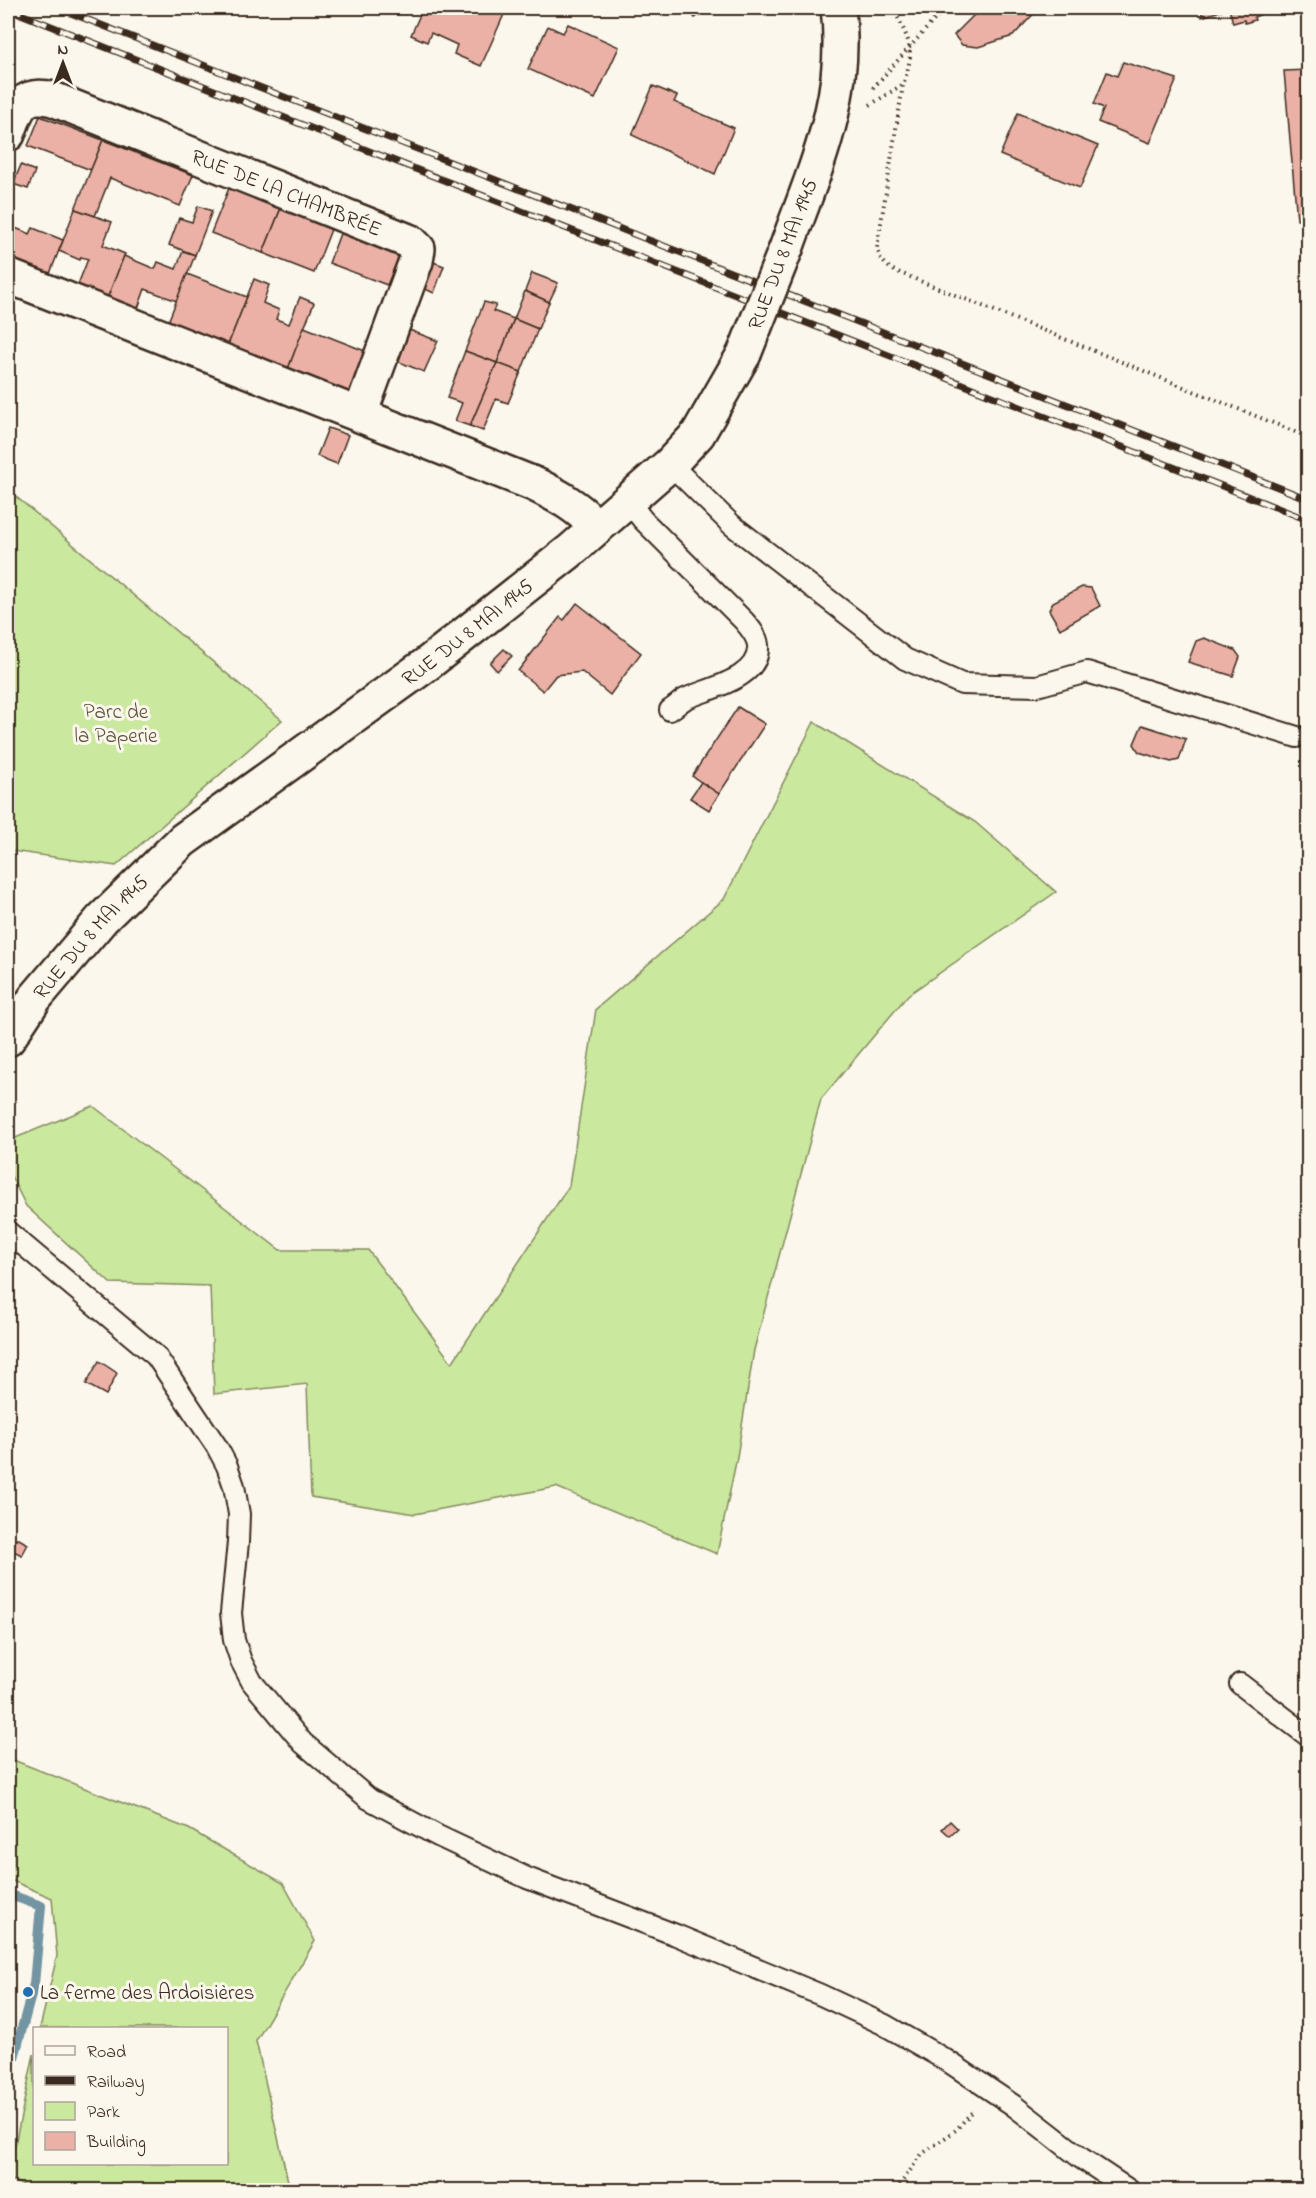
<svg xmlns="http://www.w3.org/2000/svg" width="1316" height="2198" viewBox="0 0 1316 2198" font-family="'Indie Flower',sans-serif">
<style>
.green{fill:#cbe89f;stroke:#83895e;stroke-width:1.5}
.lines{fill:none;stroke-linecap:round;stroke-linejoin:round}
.stream{stroke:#7394a2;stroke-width:10}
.building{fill:#ebb1a6;stroke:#3b2a1e;stroke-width:1.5}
.lane-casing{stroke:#3b2a1e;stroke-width:24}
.street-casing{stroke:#3b2a1e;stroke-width:38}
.path{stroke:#3b2a1e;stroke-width:4;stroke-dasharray:1.5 4.5;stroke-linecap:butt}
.lane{stroke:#fbf7ec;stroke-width:20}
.street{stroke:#fbf7ec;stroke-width:33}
.rail-casing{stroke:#3b2a1e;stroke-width:7}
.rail{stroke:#fbf7ec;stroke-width:4.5;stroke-dasharray:14;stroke-linecap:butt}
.street-bridge-casing{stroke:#3b2a1e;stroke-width:38;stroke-linecap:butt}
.street-bridge{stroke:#fbf7ec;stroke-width:33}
.poi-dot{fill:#1f6fb2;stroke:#fbf7ec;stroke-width:2}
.labels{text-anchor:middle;stroke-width:6;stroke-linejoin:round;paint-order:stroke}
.street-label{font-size:21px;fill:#3b2a1e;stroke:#fbf7ec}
.park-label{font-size:21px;fill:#585038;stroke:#fbf7ec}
.poi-label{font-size:21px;fill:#3b2a1e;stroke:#fbf7ec;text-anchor:start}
</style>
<rect width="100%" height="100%" fill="#fbf7ec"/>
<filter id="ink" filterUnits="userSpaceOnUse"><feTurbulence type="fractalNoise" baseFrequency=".0167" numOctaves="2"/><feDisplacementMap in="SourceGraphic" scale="12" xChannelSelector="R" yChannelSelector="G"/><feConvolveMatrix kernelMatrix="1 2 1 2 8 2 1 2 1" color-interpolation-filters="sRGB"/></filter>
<g filter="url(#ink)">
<!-- green -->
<g class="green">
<path d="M 8,490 L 282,720 L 116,866 L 12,851 L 8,856 Z"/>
<path d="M 814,722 L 975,822 L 1056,892 L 908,995 L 821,1099 L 754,1350 L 737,1457 L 717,1554 L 556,1487 L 415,1514 L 311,1497 L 307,1384 L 214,1394 L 210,1286 L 110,1283 L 26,1206 L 8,1170 L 8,1141 L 93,1106 L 280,1250 L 368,1250 L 452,1363 L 569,1186 L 596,1009 L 724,899 Z"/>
<path d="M 8,1758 L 189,1829 L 283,1883 L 315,1941 L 256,2041 L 290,2190 L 31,2190 L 8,2178 L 34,2054 L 34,2164 L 226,2164 L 226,2028 L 40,2028 L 57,1956 L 52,1898 L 8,1879 Z"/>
</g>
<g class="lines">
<!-- stream -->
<path class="stream" d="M 8,1894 L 41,1906 L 34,1984 L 8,2080"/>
</g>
<!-- building -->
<g class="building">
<path d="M 423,8 L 500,8 L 506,10 L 481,66 L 454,54 L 457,45 L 431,33 L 427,42 L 411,35 Z"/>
<path d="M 687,8 L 710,8 L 695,18 Z"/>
<path d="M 981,8 L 1039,8 L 1013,36 L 978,47 L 962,45 L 954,35 Z"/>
<path d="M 1202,8 L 1262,8 L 1264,13 L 1254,17 L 1255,20 L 1245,23 L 1244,20 L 1233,23 L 1229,8 L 1202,17 Z"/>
<path d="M 568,24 L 619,47 L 595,99 L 528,69 L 548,26 L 563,33 Z"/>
<path d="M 1123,62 L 1177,79 L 1150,143 L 1098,122 L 1104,108 L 1094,104 L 1107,72 L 1117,76 Z"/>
<path d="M 1308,70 L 1308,219 L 1297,220 L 1284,71 Z"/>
<path d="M 653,86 L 677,96 L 674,102 L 734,128 L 715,174 L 632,135 Z"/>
<path d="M 1018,113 L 1098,146 L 1080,188 L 1000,155 Z"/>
<path d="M 40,116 L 103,140 L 91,170 L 28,146 Z"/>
<path d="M 103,140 L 193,175 L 180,206 L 110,178 L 95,216 L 75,209 Z"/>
<path d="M 21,165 L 35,171 L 28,189 L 13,184 Z"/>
<path d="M 229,188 L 281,208 L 263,253 L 211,233 Z"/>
<path d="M 198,206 L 212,211 L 195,255 L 169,245 L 179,218 L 192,222 Z"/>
<path d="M 281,208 L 332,227 L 314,273 L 263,253 Z"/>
<path d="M 75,209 L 112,222 L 103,245 L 125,254 L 107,299 L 77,287 L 88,259 L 81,257 L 80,260 L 59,251 Z"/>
<path d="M 8,225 L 30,234 L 33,228 L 63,240 L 49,276 L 8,259 Z"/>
<path d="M 341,231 L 400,254 L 387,285 L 329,263 Z"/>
<path d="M 183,251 L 195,255 L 177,301 L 145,289 L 137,311 L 107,299 L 124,256 L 155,269 L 158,262 L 176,269 Z"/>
<path d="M 431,261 L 444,266 L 434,293 L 421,287 Z"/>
<path d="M 532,273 L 558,283 L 549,302 L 525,291 Z"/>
<path d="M 187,274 L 247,297 L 228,345 L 168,322 Z"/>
<path d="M 254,279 L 269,285 L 263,303 L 279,310 L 276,319 L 289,324 L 300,297 L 314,303 L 288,369 L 228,345 Z"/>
<path d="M 525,291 L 549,302 L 538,329 L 514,319 Z"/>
<path d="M 484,302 L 496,305 L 493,311 L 514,319 L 497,363 L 465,351 Z"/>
<path d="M 514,319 L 538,329 L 521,372 L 497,363 Z"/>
<path d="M 304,327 L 365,351 L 349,393 L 288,369 Z"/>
<path d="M 404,328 L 438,341 L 424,372 L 392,359 Z"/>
<path d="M 465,351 L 497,363 L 470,426 L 455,421 L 462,403 L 447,398 Z"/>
<path d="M 497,363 L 521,372 L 508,403 L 496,399 L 483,431 L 470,426 Z"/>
<path d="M 328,428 L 348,435 L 337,464 L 317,456 Z"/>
<path d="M 1082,587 L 1091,588 L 1100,606 L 1060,629 L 1049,610 L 1053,602 Z"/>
<path d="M 577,603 L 641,653 L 610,695 L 582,672 L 556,675 L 543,691 L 518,671 L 560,617 L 564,620 Z"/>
<path d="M 1204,638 L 1235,650 L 1240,657 L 1233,676 L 1188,662 L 1196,641 Z"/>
<path d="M 504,649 L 512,656 L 497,671 L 490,663 Z"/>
<path d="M 738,707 L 765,724 L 719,794 L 692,776 Z"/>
<path d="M 1142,725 L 1186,739 L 1179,760 L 1171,762 L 1139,752 L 1134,744 Z"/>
<path d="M 701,782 L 719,794 L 709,810 L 690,798 Z"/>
<path d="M 99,1361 L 117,1373 L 106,1395 L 86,1384 Z"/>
<path d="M 17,1538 L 28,1544 L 22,1555 L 11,1550 Z"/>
<path d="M 950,1821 L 958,1829 L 950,1836 L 942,1829 Z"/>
</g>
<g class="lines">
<defs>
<g id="lane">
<path d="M 670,464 L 732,525 L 905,659 L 962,684 L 1037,686 L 1087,672 L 1297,737"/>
<path d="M 628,501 L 643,520 L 744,621 C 750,628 757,636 758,645 C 761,679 708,688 685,699 C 680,702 675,707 670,710"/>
<path d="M 8,1232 L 156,1356 L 217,1447 L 227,1466 L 234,1486 L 239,1514 L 238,1542 L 231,1613 L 234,1640 L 241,1661 L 252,1682 L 303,1743 L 369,1799 L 438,1836 L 527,1878 L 676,1935 L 821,1995 L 883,2024 L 946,2060 L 1013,2105 L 1081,2158 L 1129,2190"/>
<path d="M 1240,1684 L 1308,1736"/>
</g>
<g id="street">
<path id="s1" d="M 8,134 C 17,109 21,91 53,99 L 411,242 L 418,249 L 416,261 L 360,414"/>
<path d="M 787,246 C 816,166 849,96 838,8"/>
<path d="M 8,276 L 534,484 C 559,496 578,507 597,527"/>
<path id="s2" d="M 8,1039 L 35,998 L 102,919 L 183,840 L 427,664 L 569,552 L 670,464 L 698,434 L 744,354"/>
</g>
</defs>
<!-- lane casing -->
<use href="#lane" class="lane-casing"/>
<!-- street casing -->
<use href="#street" class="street-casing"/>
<!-- path -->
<g class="path">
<path d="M 895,12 C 911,44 915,49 903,85 L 877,248 C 880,259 884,264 893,270 L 1308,437"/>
<path d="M 873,88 L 945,8"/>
<path d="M 870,105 L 902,85"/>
<path d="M 896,2190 L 922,2154 L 956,2130 L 972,2112"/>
</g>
<!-- lane -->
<use href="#lane" class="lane"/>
<!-- street -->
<use href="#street" class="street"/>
<defs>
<g id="rail">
<path d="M 58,8 L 1308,499"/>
<path d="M 8,9 L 1308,520"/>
</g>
</defs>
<!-- rail casing -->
<use href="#rail" class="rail-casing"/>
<!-- rail -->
<use href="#rail" class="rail"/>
<defs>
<path id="street-bridge" d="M 744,354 L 787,246"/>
</defs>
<!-- street-bridge casing -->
<use href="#street-bridge" class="street-bridge-casing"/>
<!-- street-bridge -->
<use href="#street-bridge" class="street-bridge"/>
</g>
</g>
<!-- markers -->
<circle class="poi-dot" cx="28" cy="1992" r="6"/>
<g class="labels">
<!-- street labels -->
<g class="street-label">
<text dy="7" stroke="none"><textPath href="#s1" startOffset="318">RUE DE LA CHAMBRÉE</textPath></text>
<text transform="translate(782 254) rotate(-69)" y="7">RUE DU 8 MAI 1945</text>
<text dy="7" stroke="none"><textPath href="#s2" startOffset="618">RUE DU 8 MAI 1945</textPath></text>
<text dy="7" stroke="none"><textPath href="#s2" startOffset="132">RUE DU 8 MAI 1945</textPath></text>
</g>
<!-- park labels -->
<g class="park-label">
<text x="116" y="718">Parc de<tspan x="116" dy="24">la Paperie</tspan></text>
</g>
<!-- poi labels -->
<g class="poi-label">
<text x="40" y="1999">La ferme des Ardoisières</text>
</g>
</g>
<!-- margin -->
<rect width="1316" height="2198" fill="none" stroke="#fbf7ec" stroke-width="30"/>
<rect x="15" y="15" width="1286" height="2168" fill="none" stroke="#3b2a1e" stroke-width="2" filter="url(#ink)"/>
<!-- legend -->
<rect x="33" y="2027" width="195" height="138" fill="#fbf7ec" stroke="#aea59a" stroke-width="1.5"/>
<rect x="45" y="2046" width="30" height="9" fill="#fbf7ec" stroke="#aea59a" stroke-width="1.5"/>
<text x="87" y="2057" font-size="18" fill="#3b2a1e">Road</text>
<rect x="45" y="2076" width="30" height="9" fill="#3b2a1e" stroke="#aea59a" stroke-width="1.5"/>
<text x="87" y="2087" font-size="18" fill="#3b2a1e">Railway</text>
<rect x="45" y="2102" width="30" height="18" fill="#cbe89f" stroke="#aea59a" stroke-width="1.5"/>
<text x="87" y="2117" font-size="18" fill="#3b2a1e">Park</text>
<rect x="45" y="2132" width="30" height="18" fill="#ebb1a6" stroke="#aea59a" stroke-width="1.5"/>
<text x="87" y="2147" font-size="18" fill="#3b2a1e">Building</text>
<!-- north arrow -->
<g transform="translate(63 63)" stroke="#fbf7ec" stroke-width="4.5" paint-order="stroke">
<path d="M0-4.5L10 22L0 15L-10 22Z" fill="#3b2a1e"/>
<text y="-9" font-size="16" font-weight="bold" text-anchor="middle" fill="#3b2a1e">N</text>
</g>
</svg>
